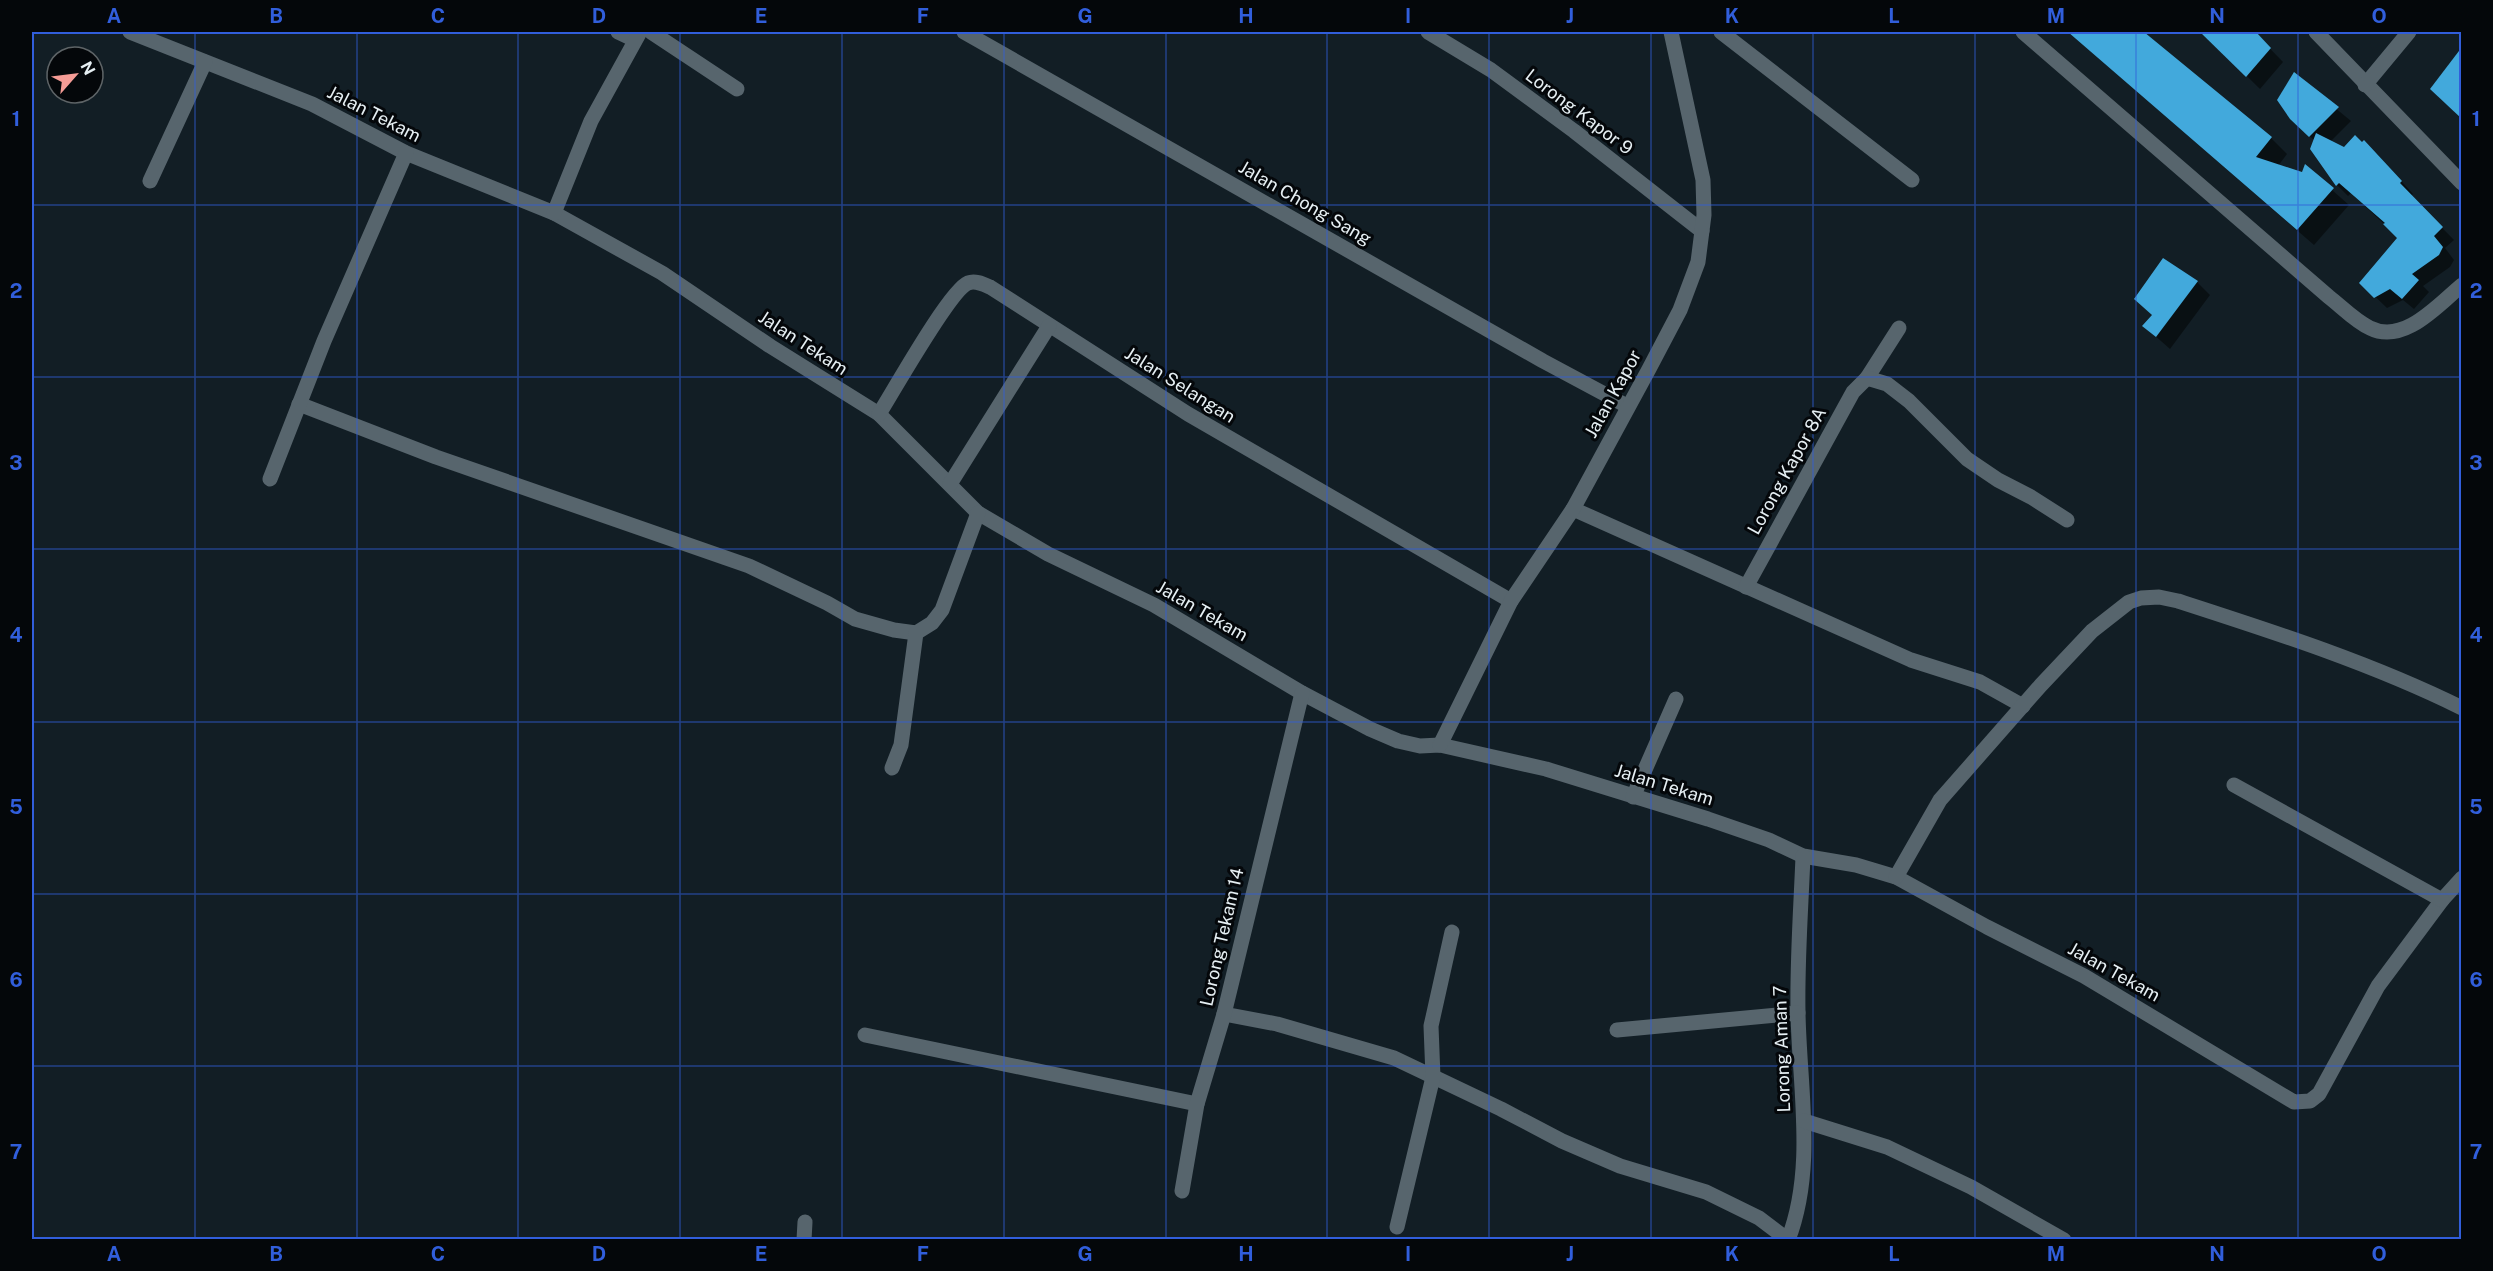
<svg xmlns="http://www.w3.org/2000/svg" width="2493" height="1271" viewBox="0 0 2493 1271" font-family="'Public Sans',sans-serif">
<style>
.shadow{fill:#0007}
.building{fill:#42a9dc}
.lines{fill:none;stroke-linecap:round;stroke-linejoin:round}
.minor{stroke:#57656d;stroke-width:15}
.grid{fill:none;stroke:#315edb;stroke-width:1.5;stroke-opacity:0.55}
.labels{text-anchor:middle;stroke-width:6;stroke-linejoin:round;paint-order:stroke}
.street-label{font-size:18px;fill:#e6eff3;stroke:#04070a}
.neatline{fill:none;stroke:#315edb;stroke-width:2}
.grid-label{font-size:20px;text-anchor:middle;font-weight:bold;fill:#315edb}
</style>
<rect width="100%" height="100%" fill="#121e25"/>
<!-- shadow -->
<g class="shadow">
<path d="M 2069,32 L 2141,32 L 2271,138 L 2287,154 L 2278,166 L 2303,174 L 2306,167 L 2349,205 L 2314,245 Z"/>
<path d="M 2202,32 L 2254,32 L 2283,62 L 2260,89 Z"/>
<path d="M 2294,74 L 2351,121 L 2330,142 L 2344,149 L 2376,153 L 2413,194 L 2411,196 L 2454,240 L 2445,248 L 2454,260 L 2450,267 L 2423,286 L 2429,292 L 2414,309 L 2403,300 L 2387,308 L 2361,283 L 2399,238 L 2351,193 L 2348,196 L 2337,185 L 2312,149 L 2315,141 L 2291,118 Z"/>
<path d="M 2163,260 L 2197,282 L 2210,295 L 2170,349 L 2144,326 L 2154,316 Z"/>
</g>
<!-- building -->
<g class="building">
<path d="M 2068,32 L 2144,32 L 2272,137 L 2256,157 L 2302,172 L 2305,164 L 2334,188 L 2297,230 Z"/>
<path d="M 2200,32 L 2256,32 L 2271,48 L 2246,77 Z"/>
<path d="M 2462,47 L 2462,119 L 2430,89 Z"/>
<path d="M 2294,72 L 2339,107 L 2309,137 L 2290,119 L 2277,100 Z"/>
<path d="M 2316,133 L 2344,147 L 2355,135 L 2362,142 L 2364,140 L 2402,181 L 2400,183 L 2443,227 L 2434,236 L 2443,247 L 2439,255 L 2412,274 L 2419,280 L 2402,299 L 2390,289 L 2374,298 L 2359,283 L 2397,238 L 2383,224 L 2385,223 L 2339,183 L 2336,186 L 2310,149 Z"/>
<path d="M 2163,258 L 2198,281 L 2156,337 L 2142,326 L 2152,315 L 2134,299 Z"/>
</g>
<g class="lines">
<!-- minor -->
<g class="minor">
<path d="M 130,32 L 312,104 L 406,153 L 554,213 L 662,273 L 770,346 L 879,414 L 978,513 L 1048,554 L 1154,605 L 1302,693 L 1370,729 L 1398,741 L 1420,746 L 1440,745 L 1546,769 L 1708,819 L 1769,840 L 1803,856 L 1856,865 L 1896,877 L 1987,927 L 2084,976 L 2294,1102 L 2310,1101 L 2319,1094 L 2378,986 L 2442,900 L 2462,878"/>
<path d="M 618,32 L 635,40"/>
<path d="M 651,32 L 737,89"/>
<path d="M 964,32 L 1543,361 L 1627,406"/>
<path d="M 1428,32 L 1491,70 L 1574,131 L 1702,231"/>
<path d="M 1721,32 L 1912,180"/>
<path d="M 2023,32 L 2329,297 C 2342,307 2355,321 2370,328 C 2404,345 2438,305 2462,285"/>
<path d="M 2316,32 L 2462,183"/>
<path d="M 2365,85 L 2409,32"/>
<path d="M 150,181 L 205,62"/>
<path d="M 554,213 L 591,121 L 640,32"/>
<path d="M 1867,378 L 1899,328"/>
<path d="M 299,404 L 436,457 L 749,566 L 827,603 L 855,619 L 894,630 L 916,633"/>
<path d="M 879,414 C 893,392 950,290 968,283 C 975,280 983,284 990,287 L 1188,414 L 1511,601"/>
<path d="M 270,479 L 324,341 L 406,153"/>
<path d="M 950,484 L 1049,326"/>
<path d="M 1573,509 L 1911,660 L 1980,682 L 2023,706"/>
<path d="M 1746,587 L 1853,392 L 1867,378 L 1887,384 L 1909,401 L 1967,459 L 1998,480 L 2031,497 L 2067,520"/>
<path d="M 1440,745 L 1511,601 L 1573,509 L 1649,369 L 1680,310 L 1698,262 L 1704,215 L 1703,180 L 1671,32"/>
<path d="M 892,768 L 901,745 L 916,633 L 932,623 L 942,610 L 978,513"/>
<path d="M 2234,785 L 2442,900"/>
<path d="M 1633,797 L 1676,699"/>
<path d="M 1896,877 L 1940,800 L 2041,685 L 2092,631 L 2129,602 L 2141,598 L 2159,597 L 2178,601 C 2274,632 2371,663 2462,708"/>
<path d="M 1224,1014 L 1277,1024 L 1394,1058 L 1501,1109 L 1562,1141 L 1620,1166 L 1706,1192 L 1759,1218 L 1788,1240 C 1816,1168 1799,1086 1798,1012 C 1797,960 1801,908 1803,856"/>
<path d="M 1617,1030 L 1798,1013"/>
<path d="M 865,1035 L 1197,1104"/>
<path d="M 1804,1121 L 1887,1147 L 1971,1187 L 2064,1240"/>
<path d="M 1182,1191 L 1197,1104 L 1224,1014 L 1302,693"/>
<path d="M 1397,1227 L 1433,1077 L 1431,1026 L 1452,932"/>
<path d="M 804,1240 L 805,1222"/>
</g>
</g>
<!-- grid -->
<path class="grid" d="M 195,32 L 195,1240M 357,32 L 357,1240M 518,32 L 518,1240M 680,32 L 680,1240M 842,32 L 842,1240M 1004,32 L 1004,1240M 1166,32 L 1166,1240M 1327,32 L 1327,1240M 1489,32 L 1489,1240M 1651,32 L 1651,1240M 1813,32 L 1813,1240M 1975,32 L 1975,1240M 2136,32 L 2136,1240M 2298,32 L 2298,1240M 32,205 L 2462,205M 32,377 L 2462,377M 32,549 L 2462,549M 32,722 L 2462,722M 32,894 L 2462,894M 32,1066 L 2462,1066"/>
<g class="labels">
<!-- street labels -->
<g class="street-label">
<text transform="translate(1579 112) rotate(37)" y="6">Lorong Kapor 9</text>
<text transform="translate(374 114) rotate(27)" y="6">Jalan Tekam</text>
<text transform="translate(1305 203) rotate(30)" y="6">Jalan Chong Sang</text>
<text transform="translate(803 343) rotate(33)" y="6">Jalan Tekam</text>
<text transform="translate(1180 385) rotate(32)" y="6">Jalan Selangan</text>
<text transform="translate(1613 394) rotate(-61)" y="6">Jalan Kapor</text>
<text transform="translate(1787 471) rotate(-61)" y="6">Lorong Kapor 8A</text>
<text transform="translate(1202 611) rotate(30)" y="6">Jalan Tekam</text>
<text transform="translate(1664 785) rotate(17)" y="6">Jalan Tekam</text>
<text transform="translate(1222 937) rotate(-77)" y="6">Lorong Tekam 14</text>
<text transform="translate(2114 972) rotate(29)" y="6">Jalan Tekam</text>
<text transform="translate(1782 1049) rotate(-92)" y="6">Lorong Aman 7</text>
</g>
</g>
<!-- border -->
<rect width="2493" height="1271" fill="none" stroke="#04070a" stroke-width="66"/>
<!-- north arrow -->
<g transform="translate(75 75) rotate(62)"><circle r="28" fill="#04070a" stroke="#5e6467" stroke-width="1.5"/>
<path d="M0-4.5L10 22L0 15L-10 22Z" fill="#f59c96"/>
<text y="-9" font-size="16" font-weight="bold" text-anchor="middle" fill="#e6eff3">N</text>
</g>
<rect x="33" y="33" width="2427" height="1205" class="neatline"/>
<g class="grid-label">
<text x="114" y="23">A</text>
<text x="276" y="23">B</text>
<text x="438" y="23">C</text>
<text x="599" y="23">D</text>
<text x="761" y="23">E</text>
<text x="923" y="23">F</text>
<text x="1085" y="23">G</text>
<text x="1246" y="23">H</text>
<text x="1408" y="23">I</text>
<text x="1570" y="23">J</text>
<text x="1732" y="23">K</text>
<text x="1894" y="23">L</text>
<text x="2056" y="23">M</text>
<text x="2217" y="23">N</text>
<text x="2379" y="23">O</text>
<text x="16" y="126">1</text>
<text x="2476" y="126">1</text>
<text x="16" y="298">2</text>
<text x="2476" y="298">2</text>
<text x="16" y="470">3</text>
<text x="2476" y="470">3</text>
<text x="16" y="642">4</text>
<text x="2476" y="642">4</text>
<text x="16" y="814">5</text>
<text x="2476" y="814">5</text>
<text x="16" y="987">6</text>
<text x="2476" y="987">6</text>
<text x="16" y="1159">7</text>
<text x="2476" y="1159">7</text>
<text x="114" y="1261">A</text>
<text x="276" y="1261">B</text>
<text x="438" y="1261">C</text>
<text x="599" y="1261">D</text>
<text x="761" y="1261">E</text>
<text x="923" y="1261">F</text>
<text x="1085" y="1261">G</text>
<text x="1246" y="1261">H</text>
<text x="1408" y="1261">I</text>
<text x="1570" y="1261">J</text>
<text x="1732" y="1261">K</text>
<text x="1894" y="1261">L</text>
<text x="2056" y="1261">M</text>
<text x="2217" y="1261">N</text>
<text x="2379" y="1261">O</text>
</g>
</svg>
